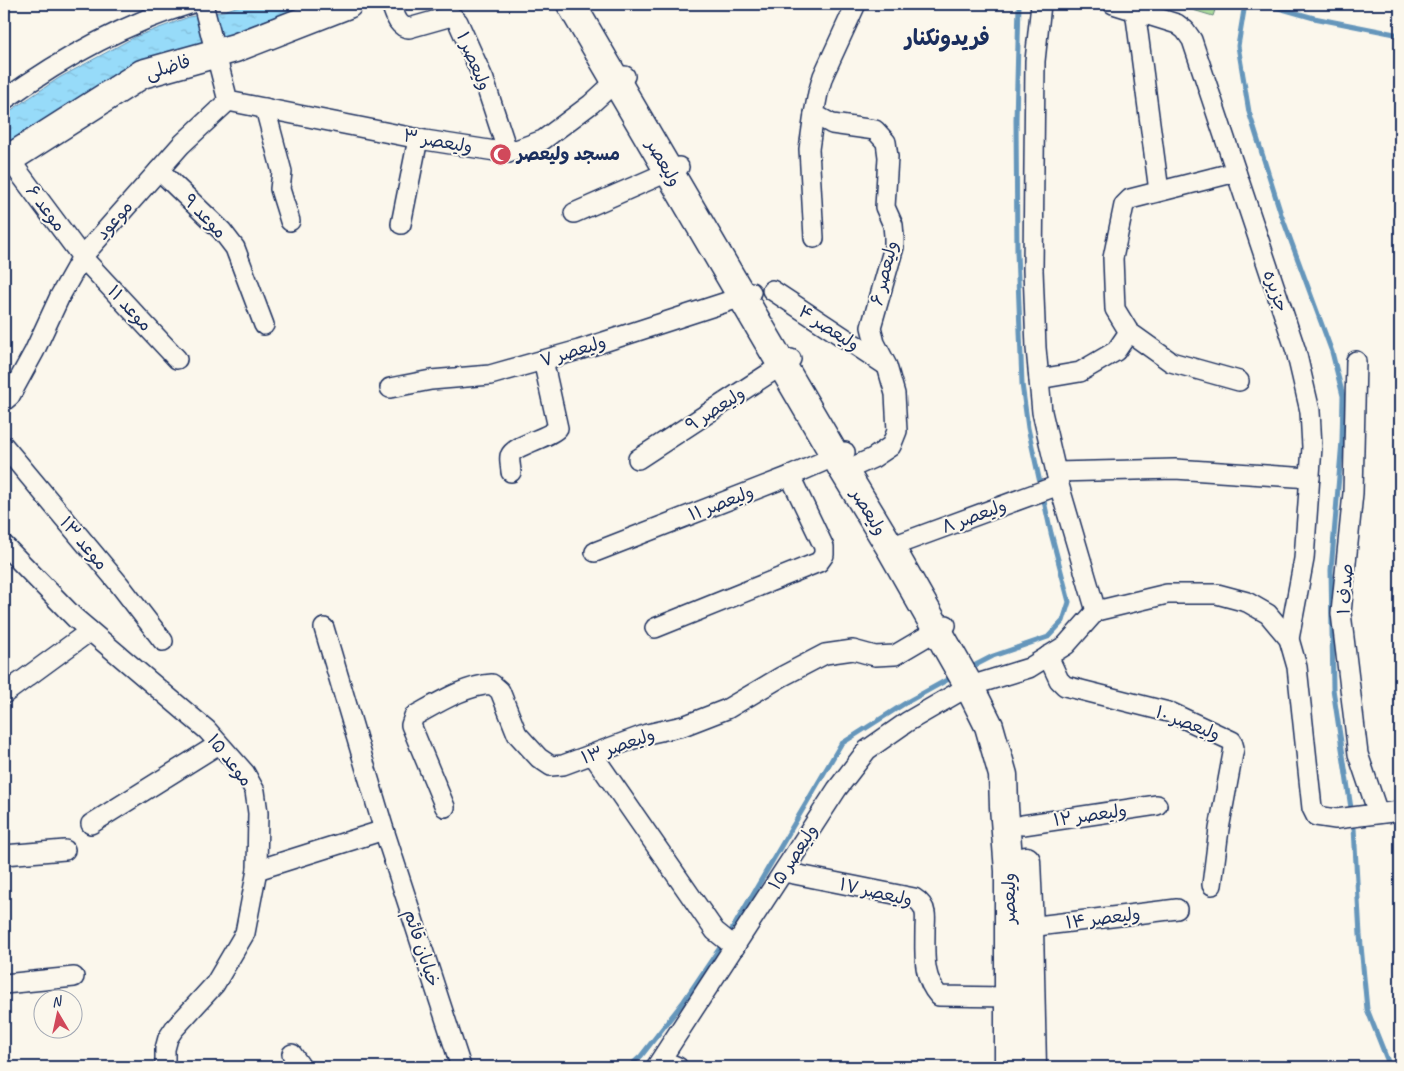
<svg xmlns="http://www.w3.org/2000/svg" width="1404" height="1071" viewBox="0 0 1404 1071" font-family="Caveat,'Playpen Sans Arabic',sans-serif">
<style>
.green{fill:#acdb9b;stroke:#64857c}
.water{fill:url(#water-ripples);stroke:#6596bb}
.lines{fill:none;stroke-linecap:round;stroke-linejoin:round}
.stream{stroke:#6596bb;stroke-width:5}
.minor-casing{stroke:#1b2f5e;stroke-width:22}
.secondary-casing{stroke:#1b2f5e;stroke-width:31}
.primary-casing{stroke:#1b2f5e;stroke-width:31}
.minor{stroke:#fbf7ec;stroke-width:19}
.secondary{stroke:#fbf7ec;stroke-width:28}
.primary{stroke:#fbf7ec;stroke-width:28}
.labels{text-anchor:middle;stroke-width:4;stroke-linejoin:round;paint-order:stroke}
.street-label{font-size:18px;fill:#1b2f5e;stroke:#fbf7ec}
.poi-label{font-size:18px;font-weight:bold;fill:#1b2f5e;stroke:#fbf7ec;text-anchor:start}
.district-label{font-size:22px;font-weight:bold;fill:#1b2f5e;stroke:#fbf7ec}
</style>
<defs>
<pattern id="water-ripples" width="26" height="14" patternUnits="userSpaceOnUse" patternTransform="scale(1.25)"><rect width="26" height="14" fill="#97dbf9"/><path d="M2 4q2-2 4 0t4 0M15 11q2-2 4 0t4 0" fill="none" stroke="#82bcd8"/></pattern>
</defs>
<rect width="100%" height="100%" fill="#fbf7ec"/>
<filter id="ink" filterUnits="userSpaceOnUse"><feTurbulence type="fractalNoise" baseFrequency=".02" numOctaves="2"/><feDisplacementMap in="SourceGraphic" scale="10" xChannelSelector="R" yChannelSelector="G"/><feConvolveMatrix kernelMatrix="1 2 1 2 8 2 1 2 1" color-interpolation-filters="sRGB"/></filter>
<g filter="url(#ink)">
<!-- green -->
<path class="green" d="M 1173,4 L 1217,4 L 1213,16 Z"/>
<!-- water -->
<path class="water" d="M 245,4 L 323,4 L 272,25 L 4,155 L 4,115 L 59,78 L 135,37 L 189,17 L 224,11 Z"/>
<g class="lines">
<!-- stream -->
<g class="stream">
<path d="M 1245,4 L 1238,46 L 1249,112 L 1281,214 L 1332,352 L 1343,396 L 1342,441 L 1331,570 L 1333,689 L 1354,828 L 1360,935 L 1367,1009 L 1390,1067"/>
<path d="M 1264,4 L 1314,18 L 1400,35"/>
<path d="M 968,669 L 993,656 L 1048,637 L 1063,621 L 1069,602 L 1051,533 L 1028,428 L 1022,384 L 1017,252 L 1016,120 L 1019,4"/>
<path d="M 629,1067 L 641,1056 L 684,1001 L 730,933 L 841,744 L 907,702 L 954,676"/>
</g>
<defs>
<g id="minor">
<path d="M 391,4 C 395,14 397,27 409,28 L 448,17 L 453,17 L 458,22 L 484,80 L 508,153"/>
<path d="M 1041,4 L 1035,61 L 1033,270 L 1036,348 L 1042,412 L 1059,485 L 1096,611"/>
<path d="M 1113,4 L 1177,24 L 1185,30 L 1192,40 L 1296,351 L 1310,411 L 1312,447 L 1304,559 L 1289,639"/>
<path d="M 1135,10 L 1159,191"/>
<path d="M 4,100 C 61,59 123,24 190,4"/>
<path d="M 228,101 L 425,140 L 508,153 L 543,140 L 591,104 L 616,81 L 625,76"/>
<path d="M 265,108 L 282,172 L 280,189 L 290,221"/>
<path d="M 9,159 L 82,257 L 177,359"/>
<path d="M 159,170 L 222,231 L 235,248 L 264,325"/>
<path d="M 1236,172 L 1130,199 L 1124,205 L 1113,258 L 1115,309 L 1129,332 L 1171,362 L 1239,381"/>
<path d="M 574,213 L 679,167"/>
<path d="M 401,224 L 418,139"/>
<path d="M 814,238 L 809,149 L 814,114"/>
<path d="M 772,290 L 884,364"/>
<path d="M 1356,361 L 1353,493 L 1341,613 L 1358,754 L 1378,813"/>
<path d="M 1039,379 L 1080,372 L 1116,351 L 1129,332"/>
<path d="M 390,388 L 431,380 L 490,375 L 579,350 L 742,297 L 751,292"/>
<path d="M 4,401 L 10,396 L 34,352 L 60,296 L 82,257 L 181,145 L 228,101 L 203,4"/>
<path d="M 4,446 L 119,584 L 163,641"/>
<path d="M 638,459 L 791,359"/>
<path d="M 844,471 L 873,458 L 891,446 L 897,431 L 895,394 L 887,366 L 875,343 L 871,327 L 894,247 L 894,236 L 893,225 L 885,207 L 888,157 L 886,142 L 875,130 L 832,124 L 814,114 L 818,93 L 823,76 L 856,4"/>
<path d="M 511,472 C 511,468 509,461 510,456 C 514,445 549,438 558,428 L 543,360"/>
<path d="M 1056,472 L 1175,469 L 1310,478"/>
<path d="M 4,545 L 75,618 L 207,730 L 245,773 L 255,791 L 258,813 L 257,870 L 245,933 L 215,984 L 174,1029 L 168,1038 L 165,1049 L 165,1067"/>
<path d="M 890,547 L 1059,485"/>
<path d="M 595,552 L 790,476 L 845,452"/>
<path d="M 1096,611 L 1167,594 L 1217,594 L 1247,602 L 1268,614 L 1289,639 L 1297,667 L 1312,808 L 1316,816 L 1336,819 L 1400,811"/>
<path d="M 324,628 L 384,830 L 461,1067"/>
<path d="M 655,628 L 819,562 L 824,555 L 824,547 L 790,476"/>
<path d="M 1048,656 L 1059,680 L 1065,686 L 1172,713 L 1232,741 L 1234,748 L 1219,829 L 1212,885"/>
<path d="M 980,683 L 1029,668 L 1066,645 L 1096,611"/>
<path d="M 4,694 L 90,631"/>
<path d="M 593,755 L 715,931 L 735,947"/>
<path d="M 445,807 L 411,725 L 414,716 C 438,703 464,686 492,684 L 500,691 L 517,734 L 539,758 L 551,766 L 563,765 L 647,734 L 683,726 L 727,709 L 781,677 L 825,654 L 853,650 L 875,656 L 895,655 L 946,625"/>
<path d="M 91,824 L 219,744"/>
<path d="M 1023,825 L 1157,805"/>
<path d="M 4,855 L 65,850"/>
<path d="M 257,870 L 384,830"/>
<path d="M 784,872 L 914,898 C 919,901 924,906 925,913 C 926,918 925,924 925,929 C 925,953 922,977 939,996 L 1008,997"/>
<path d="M 1029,927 L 1177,909"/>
<path d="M 4,984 L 74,977"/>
<path d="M 292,1054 L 301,1067"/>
<path d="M 661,1060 L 678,1067"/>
<path d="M 656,1067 L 837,789 L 867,750 L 907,722 L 969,686"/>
</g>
<path id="secondary" d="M 4,162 L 142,74 L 235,48 L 348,4"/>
<g id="primary">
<path d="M 571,4 L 844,471 L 890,547 L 969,686 L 989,726 L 1003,775 L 1004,807 L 1009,871 L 1009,1067"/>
<path d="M 1026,861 L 1029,927 L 1032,1067"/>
</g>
</defs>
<!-- minor casing -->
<use href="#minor" class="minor-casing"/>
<!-- secondary casing -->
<use href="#secondary" class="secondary-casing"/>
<!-- primary casing -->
<use href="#primary" class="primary-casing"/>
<!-- minor -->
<use href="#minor" class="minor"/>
<!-- secondary -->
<use href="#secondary" class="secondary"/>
<!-- primary -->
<use href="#primary" class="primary"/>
</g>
</g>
<!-- icons -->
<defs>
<symbol id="mosque-disc" viewBox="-11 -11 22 22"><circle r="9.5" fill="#d1495b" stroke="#fbf7ec"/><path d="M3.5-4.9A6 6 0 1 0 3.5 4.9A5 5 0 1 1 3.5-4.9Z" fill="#fff"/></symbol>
</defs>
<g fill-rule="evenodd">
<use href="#mosque-disc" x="488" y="142" width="25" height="25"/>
</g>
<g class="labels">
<!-- street labels -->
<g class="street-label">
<text transform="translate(474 61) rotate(67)" y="6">ولیعصر ۱</text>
<text transform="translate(168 67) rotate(-17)" y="6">فاضلی</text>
<text transform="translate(438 141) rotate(10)" y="6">ولیعصر ۳</text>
<text transform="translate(664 163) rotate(60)" y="6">ولیعصر</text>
<text transform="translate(46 208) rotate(53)" y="6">موعد ۶</text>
<text transform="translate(205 216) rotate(46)" y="6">موعد ۹</text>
<text transform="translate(114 220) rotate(-49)" y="6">موعود</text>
<text transform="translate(884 273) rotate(-76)" y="6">ولیعصر ۶</text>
<text transform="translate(1276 291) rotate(71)" y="6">جزیره</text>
<text transform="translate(130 308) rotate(47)" y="6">موعد ۱۱</text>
<text transform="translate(829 328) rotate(33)" y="6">ولیعصر ۴</text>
<text transform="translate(573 351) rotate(-17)" y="6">ولیعصر ۷</text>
<text transform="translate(715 409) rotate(-33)" y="6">ولیعصر ۹</text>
<text transform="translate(721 503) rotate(-21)" y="6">ولیعصر ۱۱</text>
<text transform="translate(869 512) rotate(59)" y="6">ولیعصر</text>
<text transform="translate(974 516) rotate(-20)" y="6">ولیعصر ۸</text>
<text transform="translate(84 543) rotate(50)" y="6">موعد ۱۳</text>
<text transform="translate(1345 589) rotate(-86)" y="6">صدف ۱</text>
<text transform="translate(1188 723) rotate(21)" y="6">ولیعصر ۱۰</text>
<text transform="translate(618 746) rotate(-19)" y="6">ولیعصر ۱۳</text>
<text transform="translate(230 760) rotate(52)" y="6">موعد ۱۵</text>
<text transform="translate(1090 815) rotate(-8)" y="6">ولیعصر ۱۲</text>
<text transform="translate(793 857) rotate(-57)" y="6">ولیعصر ۱۵</text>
<text transform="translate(876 892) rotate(13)" y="6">ولیعصر ۱۷</text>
<text transform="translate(1009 898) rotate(-90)" y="6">ولیعصر</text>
<text transform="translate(1103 918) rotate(-7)" y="6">ولیعصر ۱۴</text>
<text transform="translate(422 948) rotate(72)" y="6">خیابان قائم</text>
</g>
<!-- poi labels -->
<g class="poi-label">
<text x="517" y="160">مسجد ولیعصر</text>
</g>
<!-- district labels -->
<g class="district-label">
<text x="947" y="45">فریدونکنار</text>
</g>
</g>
<!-- margin -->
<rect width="1404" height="1071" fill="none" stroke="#fbf7ec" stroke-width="20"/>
<rect x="10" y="10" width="1384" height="1051" fill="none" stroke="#1b2f5e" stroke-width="2" filter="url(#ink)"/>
<!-- north arrow -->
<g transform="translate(58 1014) rotate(351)"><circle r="24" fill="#fbf7ec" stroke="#a1a7b3"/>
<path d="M0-4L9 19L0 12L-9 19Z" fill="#d1495b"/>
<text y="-8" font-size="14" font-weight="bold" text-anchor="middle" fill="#1b2f5e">N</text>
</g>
</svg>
